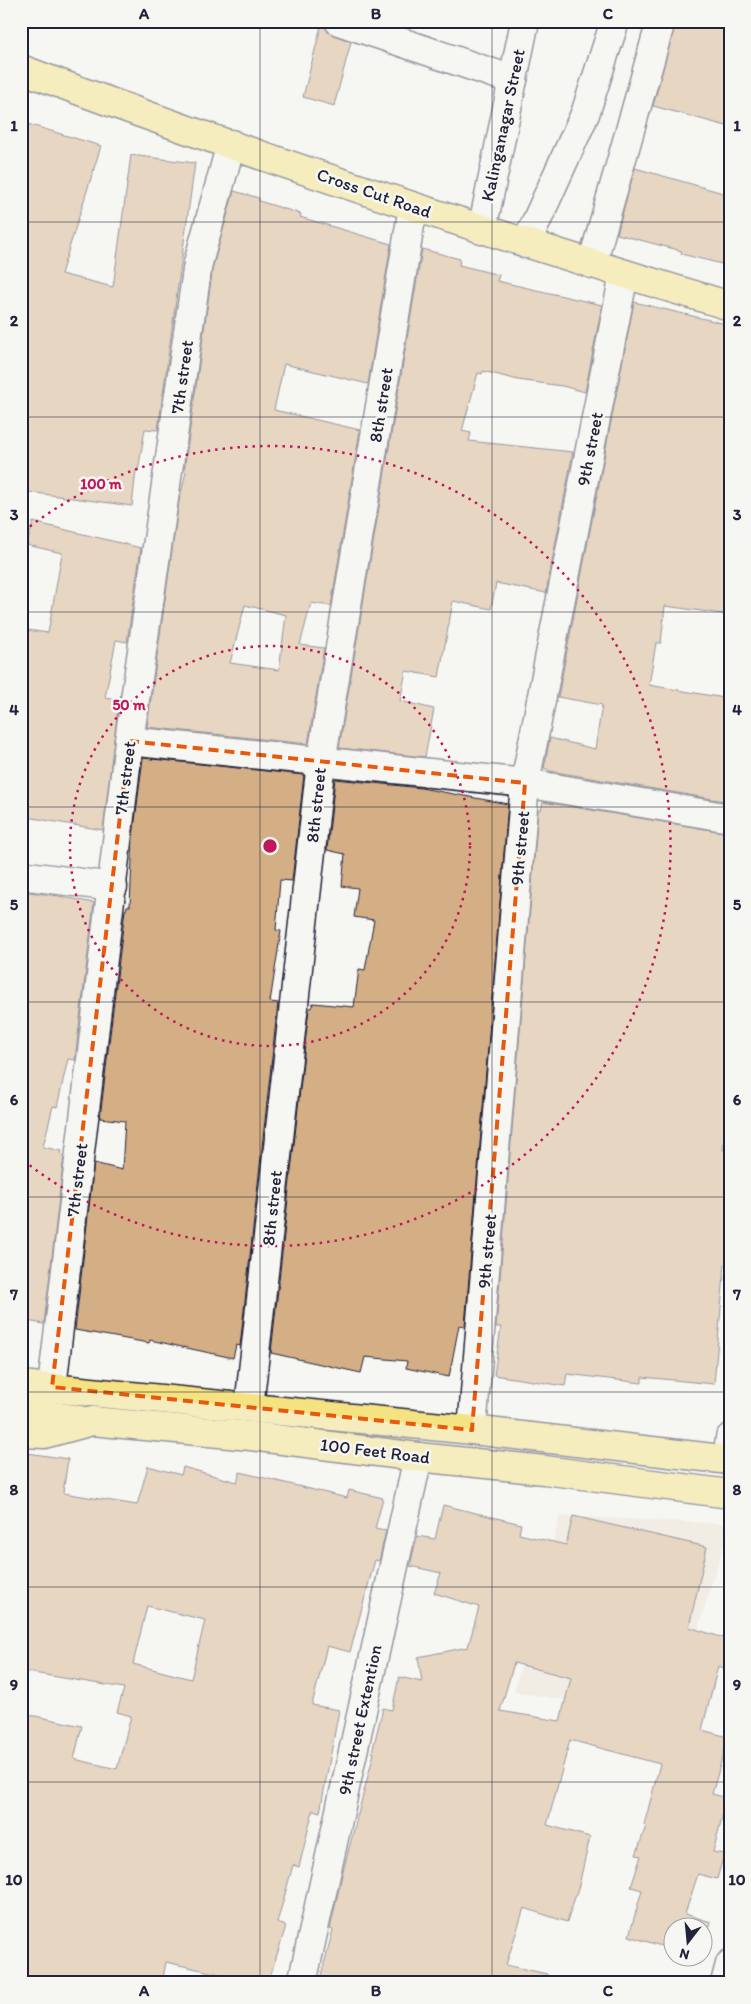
<svg xmlns="http://www.w3.org/2000/svg" width="751" height="2004" viewBox="0 0 751 2004" font-family="Itim,sans-serif">
<style>
.built{fill:#ece1d2}
.building{fill:#d4af86;stroke:#22223b;fill-rule:evenodd}
.lines{fill:none;stroke-linecap:round;stroke-linejoin:round}
.minor-casing{stroke:#22223b;stroke-width:31}
.major-casing{stroke:#22223b;stroke-width:31}
.minor{stroke:#f6f6f2;stroke-width:28}
.major{stroke:#f5e382;stroke-width:28}
.marked{fill:none;stroke:#e8590c;stroke-width:4;stroke-dasharray:10 6;stroke-linejoin:round}
.grid{fill:none;stroke:#22223b;stroke-width:1;stroke-opacity:0.55}
.ring{fill:none;stroke:#c2185b;stroke-width:2.5;stroke-dasharray:2.5 5}
.labels{text-anchor:middle;stroke-width:5;stroke-linejoin:round;paint-order:stroke}
.street-label{font-size:18px;fill:#22223b;stroke:#f6f6f2}
.centre{fill:#c2185b;stroke:#f6f6f2;stroke-width:2.5}
.ring-label{font-size:15px;text-anchor:middle;font-weight:bold;fill:#c2185b;stroke:#f6f6f2;stroke-width:5;stroke-linejoin:round;paint-order:stroke}
.neatline{fill:none;stroke:#22223b;stroke-width:2}
.grid-label{font-size:16px;text-anchor:middle;font-weight:bold;fill:#22223b}
</style>
<rect width="100%" height="100%" fill="#f6f6f2"/>
<filter id="ink" filterUnits="userSpaceOnUse"><feTurbulence type="fractalNoise" baseFrequency=".02" numOctaves="2"/><feDisplacementMap in="SourceGraphic" scale="10" xChannelSelector="R" yChannelSelector="G"/><feConvolveMatrix kernelMatrix="1 2 1 2 8 2 1 2 1" color-interpolation-filters="sRGB"/></filter>
<g filter="url(#ink)">
<!-- built -->
<path class="built" d="M 560,1516 L 730,1524 L 671,1716 L 514,1692 Z"/>
<!-- building -->
<g class="building">
<path d="M 676,21 L 730,21 L 730,127 L 653,106 Z"/>
<path d="M 322,22 L 328,32 L 351,42 L 334,106 L 303,97 Z"/>
<path d="M 21,122 L 101,146 L 61,274 L 113,287 L 131,155 L 195,163 L 158,430 L 145,429 L 138,471 L 136,470 L 132,506 L 21,491 Z"/>
<path d="M 635,168 L 730,195 L 730,266 L 681,254 L 682,251 L 617,234 Z"/>
<path d="M 234,191 L 259,198 L 259,201 L 301,214 L 300,217 L 391,244 L 368,384 L 284,364 L 274,410 L 360,430 L 331,606 L 311,603 L 300,645 L 324,648 L 308,744 L 147,727 L 179,501 L 186,472 L 184,471 L 213,266 ZM 245,605 L 286,615 L 279,670 L 230,663 Z"/>
<path d="M 422,249 L 460,259 L 459,265 L 499,275 L 497,281 L 602,305 L 585,392 L 562,386 L 518,380 L 483,371 L 482,374 L 478,373 L 462,431 L 471,433 L 469,441 L 573,452 L 546,593 L 496,583 L 491,609 L 453,601 L 439,677 L 406,671 L 400,701 L 434,709 L 425,757 L 339,748 Z"/>
<path d="M 634,302 L 730,325 L 730,615 L 665,606 L 661,643 L 656,643 L 649,685 L 730,699 L 730,802 L 550,771 L 544,768 L 550,738 L 595,749 L 602,705 L 558,697 Z"/>
<path d="M 33,522 L 141,548 L 127,642 L 116,640 L 105,698 L 119,700 L 103,830 L 21,816 L 21,629 L 48,633 L 62,553 L 27,545 Z"/>
<path d="M 143,758 L 304,775 L 292,881 L 280,880 L 276,930 L 281,931 L 270,1002 L 278,1003 L 240,1346 L 236,1345 L 233,1358 L 150,1340 L 149,1343 L 75,1330 L 94,1163 L 122,1170 L 125,1121 L 100,1118 L 125,910 L 126,910 L 127,906 L 130,906 L 133,836 Z"/>
<path d="M 335,779 L 421,788 L 508,804 L 465,1326 L 459,1325 L 449,1377 L 406,1368 L 407,1361 L 365,1357 L 361,1373 L 271,1353 L 309,1008 L 312,1008 L 313,1003 L 354,1007 L 359,969 L 365,970 L 374,920 L 354,917 L 358,888 L 342,886 L 345,854 L 327,850 Z"/>
<path d="M 543,802 L 730,833 L 730,1103 L 728,1103 L 723,1150 L 730,1150 L 730,1228 L 728,1264 L 725,1264 L 714,1384 L 642,1377 L 642,1383 L 567,1374 L 565,1386 L 494,1375 L 501,1327 L 496,1327 L 538,810 L 541,810 Z"/>
<path d="M 21,891 L 59,896 L 94,903 L 75,1060 L 68,1059 L 57,1107 L 53,1106 L 43,1147 L 62,1151 L 61,1155 L 64,1156 L 44,1324 L 21,1320 Z"/>
<path d="M 21,1452 L 68,1459 L 63,1493 L 137,1505 L 148,1466 L 181,1475 L 183,1467 L 237,1482 L 240,1472 L 347,1498 L 349,1490 L 383,1498 L 375,1529 L 386,1531 L 379,1561 L 375,1560 L 350,1652 L 327,1646 L 312,1705 L 339,1710 L 320,1812 L 313,1810 L 299,1867 L 293,1865 L 277,1923 L 286,1926 L 268,1983 L 238,1975 L 237,1978 L 166,1962 L 162,1983 L 21,1983 L 21,1713 L 82,1726 L 74,1759 L 117,1769 L 131,1716 L 117,1712 L 124,1688 L 21,1671 ZM 147,1606 L 205,1620 L 191,1679 L 133,1664 Z"/>
<path d="M 443,1505 L 521,1524 L 519,1534 L 566,1545 L 573,1516 L 707,1547 L 689,1627 L 730,1640 L 730,1670 L 718,1666 L 702,1730 L 728,1737 L 712,1794 L 727,1798 L 713,1852 L 724,1854 L 717,1879 L 698,1874 L 685,1914 L 711,1922 L 704,1947 L 704,1926 L 674,1926 L 674,1950 L 629,1936 L 642,1890 L 631,1887 L 641,1856 L 636,1855 L 646,1826 L 644,1825 L 660,1764 L 570,1740 L 547,1825 L 590,1837 L 579,1885 L 567,1922 L 524,1908 L 506,1965 L 547,1974 L 546,1983 L 319,1983 L 333,1930 L 330,1929 L 342,1875 L 374,1753 L 372,1752 L 383,1708 L 392,1710 L 399,1677 L 422,1682 L 418,1657 L 468,1647 L 479,1607 L 434,1593 L 441,1573 L 410,1566 L 417,1536 L 435,1539 ZM 514,1663 L 571,1678 L 560,1721 L 500,1711 Z"/>
</g>
<g class="lines">
<defs>
<g id="minor">
<path d="M 339,21 L 513,80"/>
<path d="M 482,230 L 525,21"/>
<path d="M 526,244 L 585,114 L 615,21"/>
<path d="M 592,264 L 661,21"/>
<path d="M 129,741 L 525,783 L 730,818"/>
<path d="M 21,875 L 113,887"/>
<path d="M 52,1387 L 129,741 L 198,263 L 231,144"/>
<path d="M 249,1407 L 321,762 L 413,207"/>
<path d="M 472,1430 L 525,783 L 624,274"/>
<path d="M 727,1460 L 730,1438"/>
<path d="M 302,1983 L 418,1457"/>
<path d="M 725,1983 L 730,1964"/>
</g>
<g id="major">
<path d="M 21,69 C 254,157 491,234 730,306"/>
<path d="M 21,1385 L 472,1430 L 730,1460"/>
<path d="M 21,1411 L 80,1420"/>
<path d="M 21,1433 L 44,1434 L 92,1421 L 251,1436 L 418,1457 L 544,1470 L 730,1494"/>
</g>
</defs>
<!-- minor casing -->
<use href="#minor" class="minor-casing"/>
<!-- major casing -->
<use href="#major" class="major-casing"/>
<!-- minor -->
<use href="#minor" class="minor"/>
<!-- major -->
<use href="#major" class="major"/>
</g>
</g>
<!-- marked area -->
<path d="M0 0H751V2004H0ZM 129,741 L 525,783 L 472,1430 L 52,1387 Z" fill="#f6f6f2" fill-opacity=".55" fill-rule="evenodd"/>
<path class="marked" d="M 129,741 L 525,783 L 472,1430 L 52,1387 Z"/>
<!-- grid -->
<path class="grid" d="M 260,21 L 260,1983M 492,21 L 492,1983M 21,222 L 730,222M 21,417 L 730,417M 21,612 L 730,612M 21,807 L 730,807M 21,1002 L 730,1002M 21,1197 L 730,1197M 21,1392 L 730,1392M 21,1587 L 730,1587M 21,1782 L 730,1782"/>
<!-- distance rings -->
<g class="ring">
<circle cx="270" cy="846" r="200"/>
<path d="M24 531A400 400 0 1 1 24 1161"/>
</g>
<g class="labels">
<!-- street labels -->
<g class="street-label">
<text transform="translate(503 125) rotate(-78)" y="6">Kalinganagar Street</text>
<text transform="translate(374 193) rotate(19)" y="6">Cross Cut Road</text>
<text transform="translate(182 377) rotate(-82)" y="6">7th street</text>
<text transform="translate(381 405) rotate(-81)" y="6">8th street</text>
<text transform="translate(590 449) rotate(-79)" y="6">9th street</text>
<text transform="translate(125 778) rotate(-83)" y="6">7th street</text>
<text transform="translate(316 805) rotate(-84)" y="6">8th street</text>
<text transform="translate(520 848) rotate(-85)" y="6">9th street</text>
<text transform="translate(77 1180) rotate(-83)" y="6">7th street</text>
<text transform="translate(272 1208) rotate(-84)" y="6">8th street</text>
<text transform="translate(487 1251) rotate(-85)" y="6">9th street</text>
<text transform="translate(375 1451) rotate(7)" y="6">100 Feet Road</text>
<text transform="translate(360 1720) rotate(-78)" y="6">9th street Extention</text>
</g>
</g>
<circle cx="270" cy="846" r="8" class="centre"/>
<g class="ring-label">
<text x="101" y="489">100 m</text>
<text x="129" y="710">50 m</text>
</g>
<!-- margin -->
<rect width="751" height="2004" fill="none" stroke="#f6f6f2" stroke-width="55"/>
<!-- north arrow -->
<g transform="translate(688 1942) rotate(196)"><circle r="24" fill="#f6f6f2" stroke="#a1a1a9"/>
<path d="M0-4L9 19L0 12L-9 19Z" fill="#22223b"/>
<text y="-8" font-size="14" font-weight="bold" text-anchor="middle" fill="#22223b">N</text>
</g>
<rect x="28" y="28" width="696" height="1948" class="neatline"/>
<g class="grid-label">
<text x="144" y="19">A</text>
<text x="376" y="19">B</text>
<text x="608" y="19">C</text>
<text x="14" y="131">1</text>
<text x="737" y="131">1</text>
<text x="14" y="326">2</text>
<text x="737" y="326">2</text>
<text x="14" y="520">3</text>
<text x="737" y="520">3</text>
<text x="14" y="715">4</text>
<text x="737" y="715">4</text>
<text x="14" y="910">5</text>
<text x="737" y="910">5</text>
<text x="14" y="1105">6</text>
<text x="737" y="1105">6</text>
<text x="14" y="1300">7</text>
<text x="737" y="1300">7</text>
<text x="14" y="1495">8</text>
<text x="737" y="1495">8</text>
<text x="14" y="1690">9</text>
<text x="737" y="1690">9</text>
<text x="14" y="1885">10</text>
<text x="737" y="1885">10</text>
<text x="144" y="1996">A</text>
<text x="376" y="1996">B</text>
<text x="608" y="1996">C</text>
</g>
</svg>
